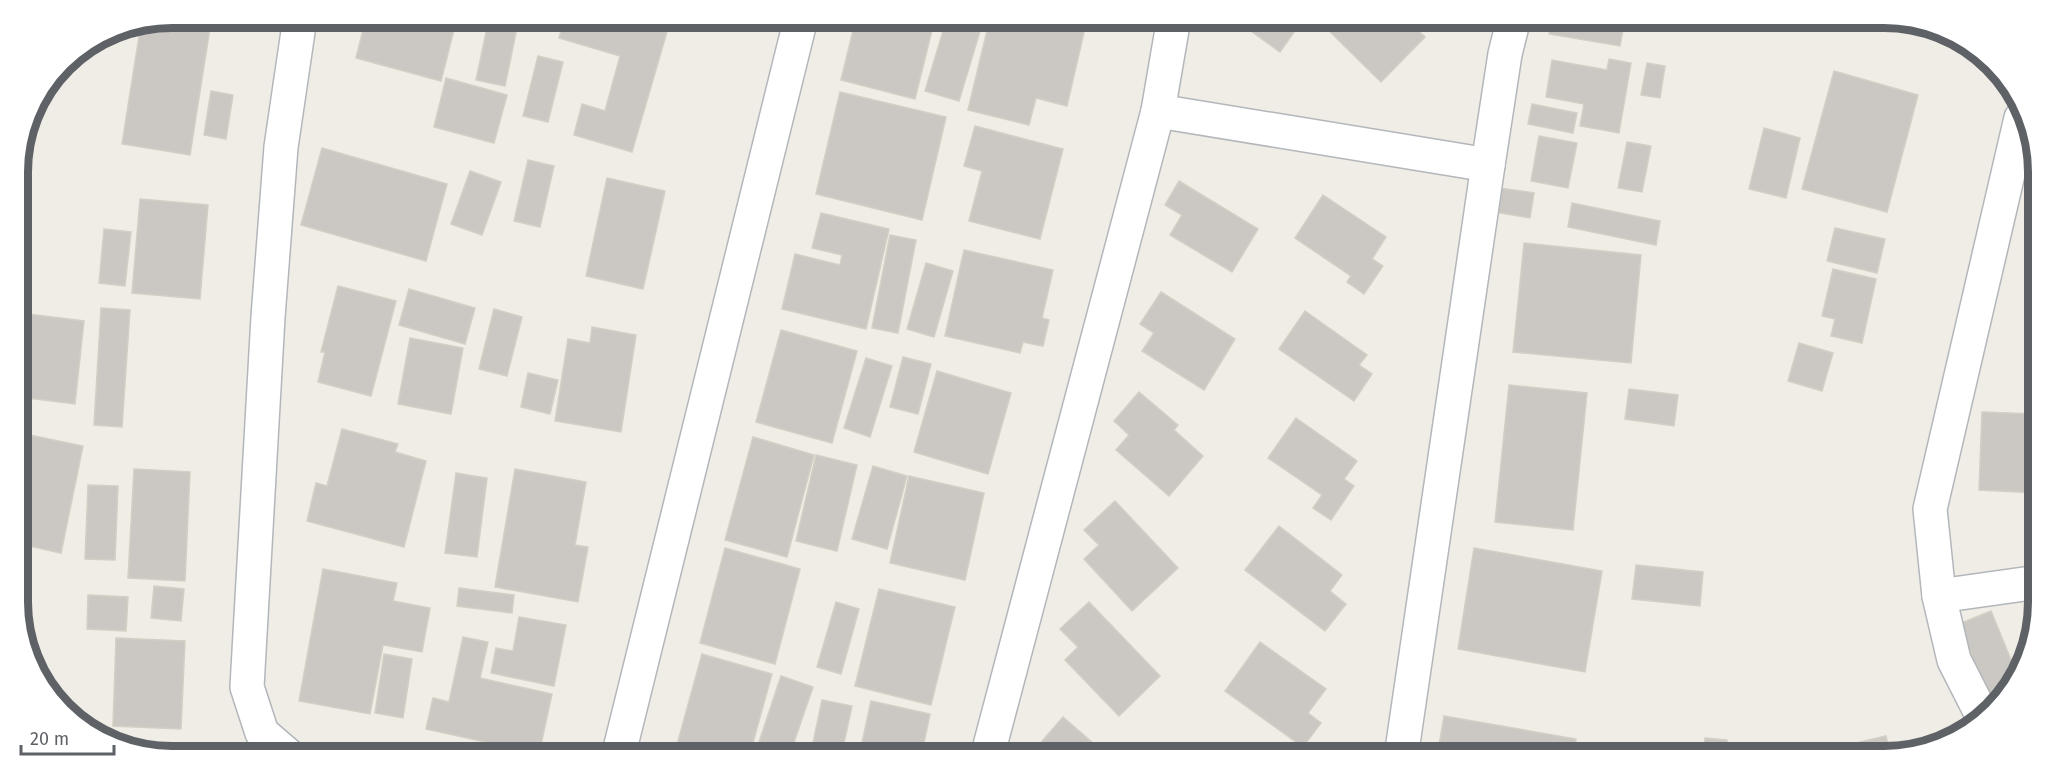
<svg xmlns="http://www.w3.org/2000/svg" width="2056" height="775" viewBox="0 0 2056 775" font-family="'Fira Sans',sans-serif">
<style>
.building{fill:#cbc8c3;stroke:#d4cfc4;stroke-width:1.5}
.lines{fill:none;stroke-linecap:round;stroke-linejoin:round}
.minor-casing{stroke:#b3b6ba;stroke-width:36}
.minor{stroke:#fff;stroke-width:33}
.rim{fill:none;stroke:#5e6166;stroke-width:8}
</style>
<rect width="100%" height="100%" fill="#efede6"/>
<!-- building -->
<g class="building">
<path d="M 366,18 L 457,18 L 441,81 L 356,58 Z"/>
<path d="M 489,18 L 519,18 L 505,86 L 476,80 Z"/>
<path d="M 565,18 L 671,18 L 632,152 L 574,135 L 582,104 L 605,111 L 620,56 L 559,38 Z"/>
<path d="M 856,18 L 935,18 L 915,99 L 841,80 Z"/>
<path d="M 947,18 L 984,18 L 959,101 L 925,91 Z"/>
<path d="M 990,18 L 1046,18 L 1085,28 L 1067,106 L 1036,98 L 1029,125 L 968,110 Z"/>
<path d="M 1233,18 L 1304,18 L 1280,52 Z"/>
<path d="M 1316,18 L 1405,18 L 1425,37 L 1381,82 Z"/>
<path d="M 1551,18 L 1625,18 L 1620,46 L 1549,34 Z"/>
<path d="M 162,20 L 210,28 L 190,155 L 122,144 L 141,24 Z"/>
<path d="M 538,56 L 563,62 L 548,122 L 523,116 Z"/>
<path d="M 1609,59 L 1631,63 L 1619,133 L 1580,126 L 1584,104 L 1546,97 L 1552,60 L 1607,70 Z"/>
<path d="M 1647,63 L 1665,66 L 1660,98 L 1641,95 Z"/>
<path d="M 1834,71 L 1918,95 L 1887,212 L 1802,189 Z"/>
<path d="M 446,78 L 507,95 L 494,143 L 434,127 Z"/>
<path d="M 211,91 L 233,95 L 226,139 L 204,135 Z"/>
<path d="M 840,92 L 946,117 L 922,220 L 816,194 Z"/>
<path d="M 1532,104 L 1577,113 L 1573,133 L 1528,124 Z"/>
<path d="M 975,126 L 1063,149 L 1040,239 L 969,221 L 982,171 L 964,166 Z"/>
<path d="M 1764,128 L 1800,138 L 1786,198 L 1749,189 Z"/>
<path d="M 1539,136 L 1577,143 L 1568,188 L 1531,181 Z"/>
<path d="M 1627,142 L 1651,146 L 1642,192 L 1618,188 Z"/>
<path d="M 322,148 L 447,184 L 426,261 L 301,225 Z"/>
<path d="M 528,160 L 554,166 L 540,227 L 514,221 Z"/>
<path d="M 470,171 L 501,182 L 482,235 L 451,224 Z"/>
<path d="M 607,178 L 665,191 L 643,289 L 586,276 Z"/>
<path d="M 1179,181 L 1258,229 L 1232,272 L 1170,235 L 1182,215 L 1165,205 Z"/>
<path d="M 1492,187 L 1534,193 L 1530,218 L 1488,211 Z"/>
<path d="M 1323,195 L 1386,237 L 1372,259 L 1383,266 L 1364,294 L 1347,282 L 1351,276 L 1295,238 Z"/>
<path d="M 140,199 L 208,205 L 200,299 L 132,293 Z"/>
<path d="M 1572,203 L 1660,221 L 1656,245 L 1568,227 Z"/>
<path d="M 821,213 L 889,229 L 866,329 L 782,309 L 795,254 L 840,265 L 842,255 L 812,248 Z"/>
<path d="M 1835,228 L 1885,239 L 1877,273 L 1827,261 Z"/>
<path d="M 104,229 L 131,232 L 125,286 L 99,283 Z"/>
<path d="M 890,235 L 916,240 L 898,333 L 872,328 Z"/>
<path d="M 1524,243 L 1641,255 L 1631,363 L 1513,352 Z"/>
<path d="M 964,250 L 1053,270 L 1042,318 L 1049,320 L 1043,346 L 1023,342 L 1020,353 L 945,336 Z"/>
<path d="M 926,263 L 953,271 L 934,337 L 907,329 Z"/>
<path d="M 1833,269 L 1876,279 L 1862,343 L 1831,336 L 1835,319 L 1822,316 Z"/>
<path d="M 338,286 L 396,301 L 371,396 L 318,382 L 325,352 L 321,352 Z"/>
<path d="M 409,289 L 475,308 L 465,344 L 399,325 Z"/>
<path d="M 1161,292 L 1235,339 L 1204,390 L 1142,351 L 1154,333 L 1140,324 Z"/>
<path d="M 101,308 L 130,310 L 122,427 L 94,425 Z"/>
<path d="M 494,309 L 522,317 L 507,376 L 479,369 Z"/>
<path d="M 1305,311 L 1367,355 L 1359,365 L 1372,374 L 1354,401 L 1279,349 Z"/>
<path d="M 20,313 L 84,321 L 75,404 L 20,397 Z"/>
<path d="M 592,327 L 636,335 L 621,432 L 555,421 L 568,339 L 590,343 Z"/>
<path d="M 781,330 L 857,351 L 832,443 L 756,422 Z"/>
<path d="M 410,338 L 463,348 L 451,414 L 398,404 Z"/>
<path d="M 1799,343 L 1833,353 L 1822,391 L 1788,381 Z"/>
<path d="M 903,357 L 931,364 L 918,414 L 890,407 Z"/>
<path d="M 866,358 L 892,366 L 870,437 L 844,428 Z"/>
<path d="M 937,371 L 1011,393 L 988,474 L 914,452 Z"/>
<path d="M 528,373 L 558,380 L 550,414 L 521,407 Z"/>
<path d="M 1509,385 L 1587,393 L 1573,530 L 1495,522 Z"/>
<path d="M 1629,389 L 1678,395 L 1674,426 L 1625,419 Z"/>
<path d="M 1139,392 L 1178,425 L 1174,430 L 1203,456 L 1169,496 L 1116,450 L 1129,435 L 1114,421 Z"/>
<path d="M 1982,412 L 2037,414 L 2038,493 L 1979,490 Z"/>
<path d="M 1296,418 L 1357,461 L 1344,479 L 1354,486 L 1331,520 L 1313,508 L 1322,495 L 1268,458 Z"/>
<path d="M 342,429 L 398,444 L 395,452 L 426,461 L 404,547 L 307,521 L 316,483 L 327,486 Z"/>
<path d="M 20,433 L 83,446 L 61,553 L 20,544 Z"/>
<path d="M 753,437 L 814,455 L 787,557 L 725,540 Z"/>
<path d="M 816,455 L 857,465 L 837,551 L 796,541 Z"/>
<path d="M 873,466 L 907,476 L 887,549 L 852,539 Z"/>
<path d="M 134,469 L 190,472 L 185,581 L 128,578 Z"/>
<path d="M 515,469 L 586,482 L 575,545 L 588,547 L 578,602 L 495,587 Z"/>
<path d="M 456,473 L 487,478 L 477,557 L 445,553 Z"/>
<path d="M 909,476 L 984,493 L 965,580 L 890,563 Z"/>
<path d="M 88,485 L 118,486 L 115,560 L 85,559 Z"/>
<path d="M 1115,501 L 1178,568 L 1132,611 L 1084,559 L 1099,545 L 1084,530 Z"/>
<path d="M 1279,526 L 1342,575 L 1330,591 L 1346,604 L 1325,631 L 1245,570 Z"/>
<path d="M 725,548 L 800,569 L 775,664 L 700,643 Z"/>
<path d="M 1474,548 L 1602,571 L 1585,672 L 1458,649 Z"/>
<path d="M 1636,565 L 1703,572 L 1700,606 L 1632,599 Z"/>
<path d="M 323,569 L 397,583 L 393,601 L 430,608 L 422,652 L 383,645 L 370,714 L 299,701 Z"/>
<path d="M 154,586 L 184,589 L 181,621 L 151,618 Z"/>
<path d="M 459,588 L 514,595 L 512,613 L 457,606 Z"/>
<path d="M 879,589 L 955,607 L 931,705 L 855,686 Z"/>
<path d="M 88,595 L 128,597 L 126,631 L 87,629 Z"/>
<path d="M 836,602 L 859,609 L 841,674 L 817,667 Z"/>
<path d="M 1089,602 L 1160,676 L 1119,716 L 1065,660 L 1078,647 L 1060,629 Z"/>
<path d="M 1991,611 L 2016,672 L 1992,705 L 1959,624 Z"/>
<path d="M 519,617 L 566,625 L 554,686 L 491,673 L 496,648 L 513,651 Z"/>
<path d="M 463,637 L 488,642 L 480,678 L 552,694 L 539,754 L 426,729 L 433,698 L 449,702 Z"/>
<path d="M 116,638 L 185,641 L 181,729 L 113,726 Z"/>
<path d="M 2032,640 L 2030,653 L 2026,658 L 2020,645 Z"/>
<path d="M 1260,642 L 1326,689 L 1308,713 L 1321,723 L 1303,747 L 1225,691 Z"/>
<path d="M 384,654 L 412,659 L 403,718 L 375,713 Z"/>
<path d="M 702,654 L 772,674 L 749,757 L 693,757 L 675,752 Z"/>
<path d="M 781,676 L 813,687 L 789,757 L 775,757 L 756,751 Z"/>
<path d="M 822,700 L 852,706 L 841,757 L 810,757 Z"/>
<path d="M 871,701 L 930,714 L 921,757 L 859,757 Z"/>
<path d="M 55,703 L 77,706 L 75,717 L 56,704 Z"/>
<path d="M 1444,716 L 1576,739 L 1573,757 L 1437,757 Z"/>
<path d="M 1063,717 L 1109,757 L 1044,757 L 1047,753 L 1038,746 Z"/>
<path d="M 1886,736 L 1890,757 L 1859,757 L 1856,743 Z"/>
<path d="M 1705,738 L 1727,740 L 1727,757 L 1704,757 Z"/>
<path d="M 136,749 L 173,757 L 136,751 Z"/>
</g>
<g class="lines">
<defs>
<g id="minor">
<path d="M 1158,111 L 1488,165"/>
<path d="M 1939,596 L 2038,582"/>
<path d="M 1983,717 L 1954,660 L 1939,596 L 1930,509 L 2021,118"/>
<path d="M 290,757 L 262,733 L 247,687 L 268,317 L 281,147 L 300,18"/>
<path d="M 618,757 L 801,18"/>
<path d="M 987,757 L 1158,111 L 1174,18"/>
<path d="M 1401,757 L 1488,165 L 1505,54 L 1514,18"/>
</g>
</defs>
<!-- minor casing -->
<use href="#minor" class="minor-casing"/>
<!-- minor -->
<use href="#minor" class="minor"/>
</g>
<!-- crop -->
<path d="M0 0H2056V775H0ZM172 28H1884A144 144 0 0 1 2028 172V602A144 144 0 0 1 1884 746H172A144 144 0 0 1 28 602V172A144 144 0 0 1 172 28Z" fill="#fff" fill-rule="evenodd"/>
<path class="rim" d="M172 28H1884A144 144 0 0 1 2028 172V602A144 144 0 0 1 1884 746H172A144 144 0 0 1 28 602V172A144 144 0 0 1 172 28Z"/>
<!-- scale -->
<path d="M21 745v9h93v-9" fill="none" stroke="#5e6166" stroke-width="3"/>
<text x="30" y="745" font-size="18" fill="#5e6166" stroke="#ffffff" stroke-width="4.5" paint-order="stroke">20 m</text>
</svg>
